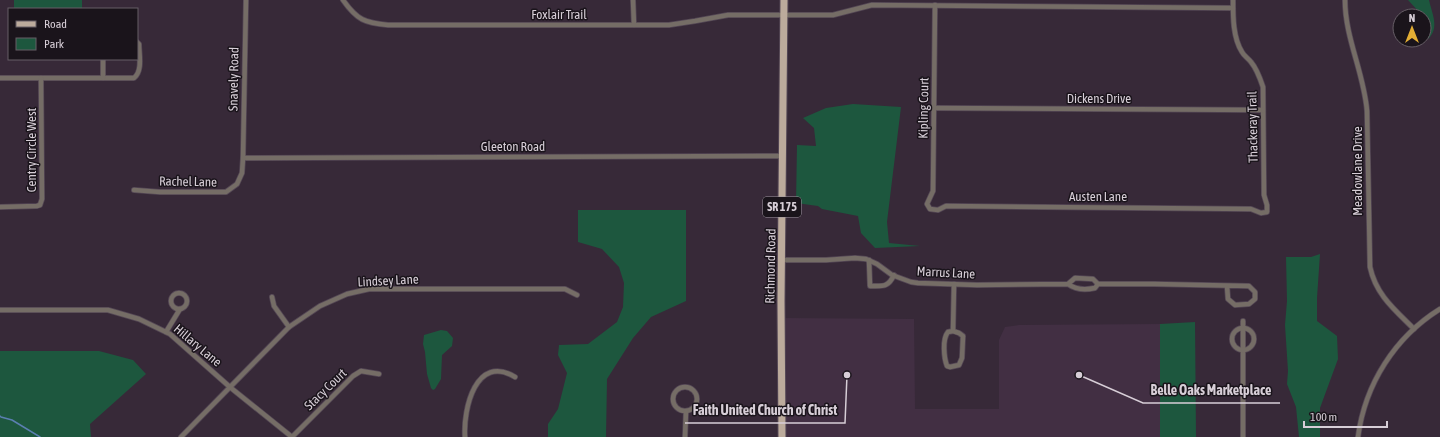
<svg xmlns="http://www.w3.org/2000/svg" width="1440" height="437" viewBox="0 0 1440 437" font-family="'Asap Condensed',sans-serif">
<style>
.built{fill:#422f43}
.green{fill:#1d573e}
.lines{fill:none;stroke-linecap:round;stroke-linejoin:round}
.stream{stroke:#5b7fb1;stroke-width:1.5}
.minor-casing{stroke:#544755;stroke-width:6}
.primary-casing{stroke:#544755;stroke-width:9}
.minor{stroke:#756d66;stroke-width:4.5}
.primary{stroke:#bcab9c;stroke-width:7}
.labels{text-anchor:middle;stroke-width:3;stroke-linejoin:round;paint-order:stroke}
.shield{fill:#1a141b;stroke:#9e969f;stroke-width:1}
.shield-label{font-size:12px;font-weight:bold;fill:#d7ced7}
.street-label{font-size:13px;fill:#d7ced7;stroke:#1a141b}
.leader{fill:none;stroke:#d7ced7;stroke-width:1.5}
.callout-dot{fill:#d7ced7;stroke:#1a141b;stroke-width:1.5}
.callout-label{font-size:14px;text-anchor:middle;font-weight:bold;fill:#d7ced7;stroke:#1a141b;stroke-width:3;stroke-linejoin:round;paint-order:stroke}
</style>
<rect width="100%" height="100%" fill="#372938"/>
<!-- built -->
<path class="built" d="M 781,318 L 914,319 L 915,409 L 999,409 L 999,340 L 1005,327 L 1019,325 L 1160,324 L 1160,437 L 782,437 Z"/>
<!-- green -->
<g class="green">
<rect x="14" y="0" width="68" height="9"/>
<path d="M 1408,0 L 1429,0 C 1432,14 1440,28 1428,39 L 1424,36 L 1424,16 L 1421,16 L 1421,14 Z"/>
<path d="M 853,104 L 901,107 L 887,222 L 889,243 L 920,246 L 875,248 L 861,233 L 858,216 L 822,209 L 818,206 L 796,203 L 797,145 L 816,146 L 814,128 L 803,118 L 826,108 Z"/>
<path d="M 578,210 L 686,210 L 686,301 L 651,317 L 633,338 L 607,379 L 606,437 L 548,437 L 548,424 L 558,409 L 567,373 L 558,355 L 559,345 L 588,344 L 617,322 L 623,307 L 624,283 L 619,267 L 602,249 L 578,242 Z"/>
<path d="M 1320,254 L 1317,298 L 1317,321 L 1337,336 L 1338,359 L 1320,408 L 1320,437 L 1299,437 L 1296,407 L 1287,384 L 1288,371 L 1285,325 L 1287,301 L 1286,257 L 1311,257 Z"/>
<path d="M 1195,322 L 1196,437 L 1160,437 L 1160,324 Z"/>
<path d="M 441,330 L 447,331 L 453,338 L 452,346 L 442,355 L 441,379 L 435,389 L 433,390 L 431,388 L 427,374 L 425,352 L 423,344 L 424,335 Z"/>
<path d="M 0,351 L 99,351 L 133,360 L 146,374 L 90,424 L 91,437 L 0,437 Z"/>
</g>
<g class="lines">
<!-- stream -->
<path class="stream" d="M 0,416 L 1,417 L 12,420 L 40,437"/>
<defs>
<g id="minor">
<path d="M 343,0 C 357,20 365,23 388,25 L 669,25 L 695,21 L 728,15 L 833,15 L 872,5 L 1233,8"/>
<path d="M 633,0 L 634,25"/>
<path d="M 1345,0 C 1345,38 1364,73 1367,111 L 1370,267 C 1376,295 1395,310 1414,329"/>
<path d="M 935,5 L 933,191 L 927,204 L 930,209 L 938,210 L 946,206 L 1251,209 L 1261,213 L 1267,212 L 1267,205 L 1264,195 L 1263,87 C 1260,78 1257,69 1251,62 C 1248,58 1244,56 1242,52 C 1233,38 1233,17 1233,0"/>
<path d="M 0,78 L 134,78 C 143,71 139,54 139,44 L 137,42"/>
<path d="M 103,78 L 103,59"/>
<path d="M 934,108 L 1263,110"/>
<path d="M 243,158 L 783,156"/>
<path d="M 134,190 L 160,192 L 226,192 L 237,184 L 242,173 L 243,158 L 246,0"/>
<path d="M 0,207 L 37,206 L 40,205 L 42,199 L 41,78"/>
<path d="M 782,260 L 826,260 L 855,258 L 866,259 L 877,264 L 892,275 L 911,282 L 918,283 L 977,285 L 1068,284 C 1076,290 1086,290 1095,288 L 1098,284 L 1093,279 L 1075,278 L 1068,284"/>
<path d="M 869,260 L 870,286 C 882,286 888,288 894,275"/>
<path d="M 1098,284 L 1154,284 L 1249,286 L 1255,292 L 1255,299 L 1249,304 L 1235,305 L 1228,299 L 1227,286"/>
<circle cx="179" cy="301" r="8"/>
<path d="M 272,297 L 274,306 L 289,327"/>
<path d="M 0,310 L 108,310 L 139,319 L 170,334 L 231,388 L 292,437"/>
<path d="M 1243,321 L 1243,437"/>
<circle cx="1243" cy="339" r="11"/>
<path d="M 953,331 L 959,333 L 963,336 L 962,358 L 959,365 L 950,367 L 947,366 C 944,358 942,339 948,332 L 953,331 L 954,284"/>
<path d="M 166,332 L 180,309"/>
<circle cx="685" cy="399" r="12"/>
<path d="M 181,437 L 289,327 L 320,306 L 347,294 L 369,289 L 565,289 L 577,295"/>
<path d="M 292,437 L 353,376 L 361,371 L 379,374"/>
<path d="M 465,437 C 463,409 476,353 515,377"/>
<path d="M 685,437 L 686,411"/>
<path d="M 1358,437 C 1365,384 1395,337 1440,309"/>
</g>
<path id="primary" d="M 782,437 L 781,301 L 784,0"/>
</defs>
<!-- minor casing -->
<use href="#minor" class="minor-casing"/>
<!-- primary casing -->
<use href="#primary" class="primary-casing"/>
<!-- minor -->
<use href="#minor" class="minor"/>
<!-- primary -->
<use href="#primary" class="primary"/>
</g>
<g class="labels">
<!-- shield labels -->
<rect class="shield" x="763" y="197" width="38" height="20" rx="3"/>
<g class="shield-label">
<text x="782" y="211">SR 175</text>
</g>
<!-- street labels -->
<g class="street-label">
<text x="559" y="19">Foxlair Trail</text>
<text transform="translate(233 79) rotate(-89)" y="5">Snavely Road</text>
<text x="1099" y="103">Dickens Drive</text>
<text transform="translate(923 108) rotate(-89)" y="5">Kipling Court</text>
<text transform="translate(1252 127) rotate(-91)" y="5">Thackeray Trail</text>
<text x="513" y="151">Gleeton Road</text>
<text transform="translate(31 150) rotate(-90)" y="5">Centry Circle West</text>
<text transform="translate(1357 171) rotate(-90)" y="5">Meadowlane Drive</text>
<text transform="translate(188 181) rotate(1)" y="5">Rachel Lane</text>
<text x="1098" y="201">Austen Lane</text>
<text transform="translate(770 266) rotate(-89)" y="5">Richmond Road</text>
<text transform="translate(946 272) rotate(3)" y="5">Marrus Lane</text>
<text transform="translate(388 280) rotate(-3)" y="5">Lindsey Lane</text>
<text transform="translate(198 345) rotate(40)" y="5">Hillary Lane</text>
<text transform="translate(325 389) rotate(-44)" y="5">Stacy Court</text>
</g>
</g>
<!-- callouts -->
<path class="leader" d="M1079 375L1143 403H1280M847 375L845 423H685"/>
<g class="callout-dot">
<circle cx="1079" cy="375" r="4"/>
<circle cx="847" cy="375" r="4"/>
</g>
<g class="callout-label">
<text x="1211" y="395">Belle Oaks Marketplace</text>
<text x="765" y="415">Faith United Church of Christ</text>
</g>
<!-- legend -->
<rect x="8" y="8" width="130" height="52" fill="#1a141b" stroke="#665e66"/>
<rect x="16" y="21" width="20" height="6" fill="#bcab9c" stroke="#665e66"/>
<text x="44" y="28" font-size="12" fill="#d7ced7">Road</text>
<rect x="16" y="38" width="20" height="12" fill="#1d573e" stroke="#665e66"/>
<text x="44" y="48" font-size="12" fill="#d7ced7">Park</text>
<!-- north arrow -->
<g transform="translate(1412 28)"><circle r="19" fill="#1a141b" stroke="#665e66"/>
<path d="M0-3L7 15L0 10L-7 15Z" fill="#e3ae34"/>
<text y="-6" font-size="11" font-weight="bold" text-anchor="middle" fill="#d7ced7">N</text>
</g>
<!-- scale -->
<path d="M1304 421v6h83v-6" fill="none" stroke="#d7ced7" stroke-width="2"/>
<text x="1310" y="421" font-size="12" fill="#d7ced7" stroke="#1a141b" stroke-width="3" paint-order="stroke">100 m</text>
</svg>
